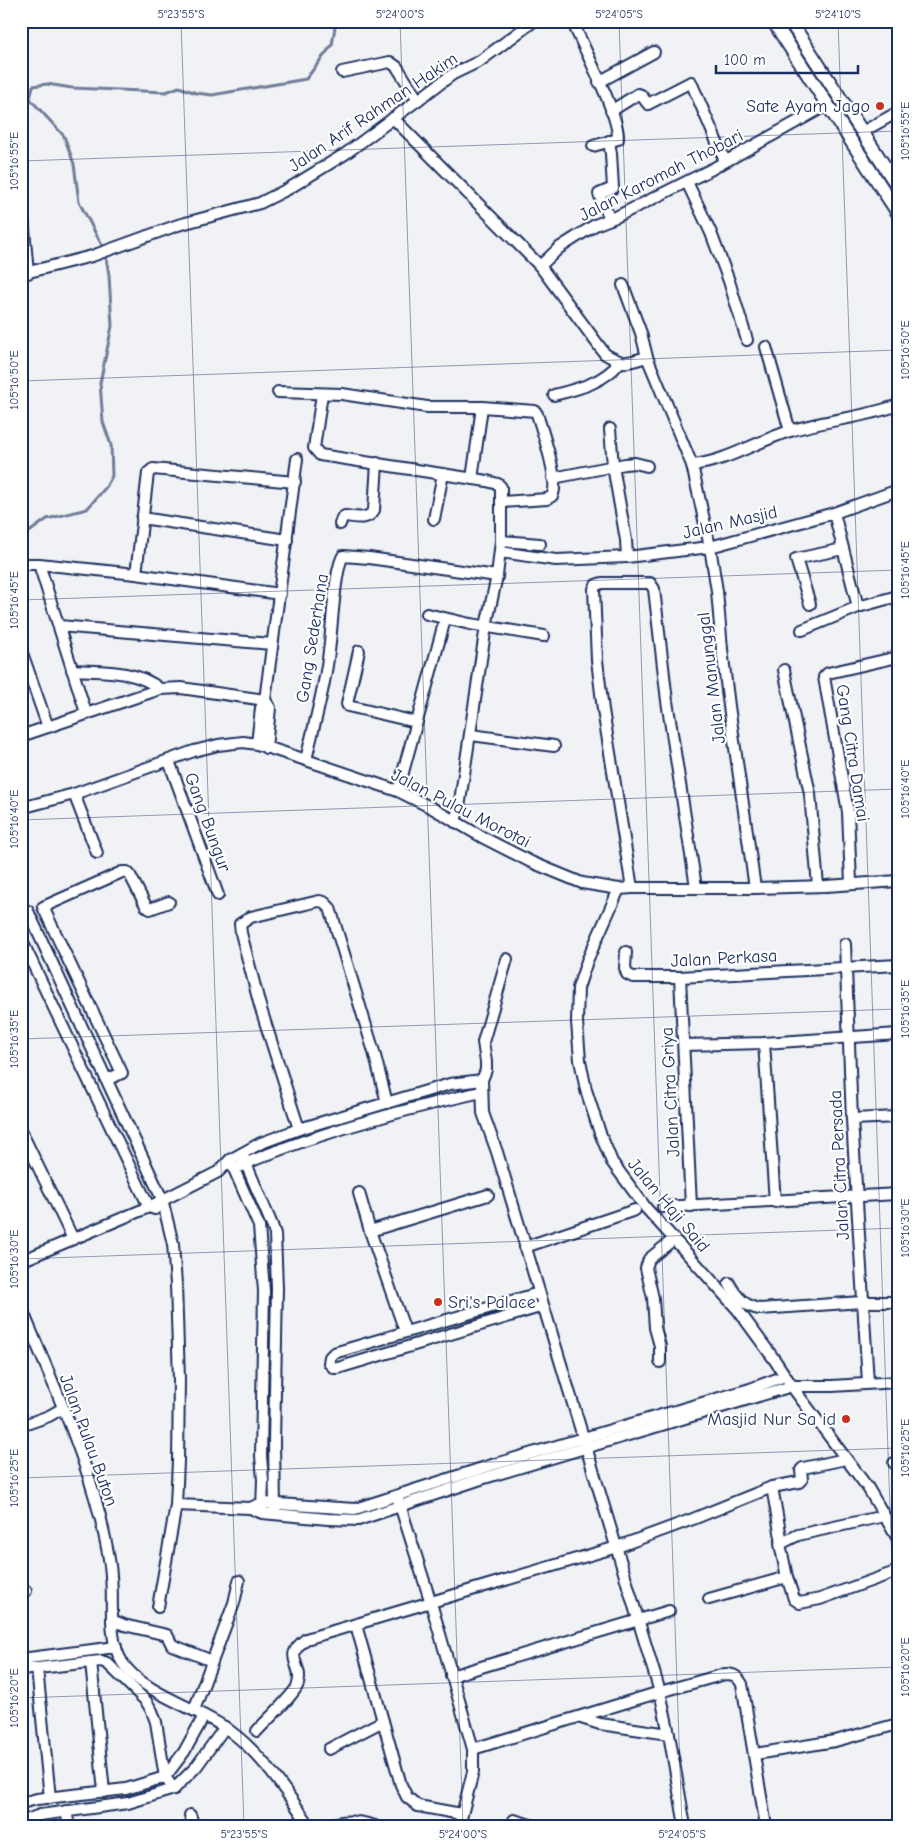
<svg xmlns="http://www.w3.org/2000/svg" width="919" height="1847" viewBox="0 0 919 1847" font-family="'Comic Neue',sans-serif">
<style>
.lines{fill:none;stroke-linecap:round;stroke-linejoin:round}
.stream{stroke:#707c9a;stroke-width:3}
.minor-casing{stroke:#1b2f5e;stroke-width:14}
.major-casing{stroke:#1b2f5e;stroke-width:16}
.minor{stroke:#fff;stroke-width:10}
.major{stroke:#fff;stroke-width:12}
.ticks{fill:none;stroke:#1b2f5e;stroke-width:1;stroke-opacity:0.45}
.poi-dot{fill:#c8321e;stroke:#fff;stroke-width:2}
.labels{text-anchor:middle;stroke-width:4.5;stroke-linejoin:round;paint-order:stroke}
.poi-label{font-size:18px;fill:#1b2f5e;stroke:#fff;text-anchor:end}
.street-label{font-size:18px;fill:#1b2f5e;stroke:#fff}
.neatline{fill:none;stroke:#1b2f5e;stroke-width:2}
.ticks-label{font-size:12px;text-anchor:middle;fill:#1b2f5e}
</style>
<rect width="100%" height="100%" fill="#f1f2f5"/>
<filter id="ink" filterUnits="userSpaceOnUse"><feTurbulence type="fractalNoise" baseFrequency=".02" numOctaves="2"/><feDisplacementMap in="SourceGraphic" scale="10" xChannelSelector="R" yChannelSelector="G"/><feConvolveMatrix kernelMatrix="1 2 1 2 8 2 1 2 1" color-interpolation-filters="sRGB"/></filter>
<g filter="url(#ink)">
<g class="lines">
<!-- stream -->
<path class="stream" d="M 21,538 L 47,519 L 87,509 L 106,487 L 112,476 L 111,445 L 103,422 L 100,383 L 112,326 L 109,275 L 105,251 L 79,202 L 74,164 L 64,136 L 30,99 L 33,86 L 47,84 L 72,88 L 166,92 L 179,87 L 196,93 L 212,95 L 306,79 L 332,45 L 336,21"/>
<defs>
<g id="minor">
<path d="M 572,21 C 582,44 620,117 618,139 L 593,146"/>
<path d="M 342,72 L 390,62 L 397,67 L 418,100"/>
<path d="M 599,82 L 654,52"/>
<path d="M 611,111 L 638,94 L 641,95 L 648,104 L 691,82 L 725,161"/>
<path d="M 393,118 L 540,266 L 605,354 C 626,366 625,363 647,357"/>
<path d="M 862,132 L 898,112"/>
<path d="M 609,141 L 611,154 L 613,188 L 599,194 L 610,219"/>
<path d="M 687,182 L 711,233 L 729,281 L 747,340"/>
<path d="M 21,196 L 28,273"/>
<path d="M 540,266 L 559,248 L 595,225 L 618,216 L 712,169 L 827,105"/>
<path d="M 21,274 L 92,256 L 178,225 L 260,203 L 288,189 L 345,154 L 453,74 L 480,61 L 534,21"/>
<path d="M 623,285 L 641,333 L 647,357 L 692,465 L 710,547 L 717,591 L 722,649 L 729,706 L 755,888"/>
<path d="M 766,347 L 790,431"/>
<path d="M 278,392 L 342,394 L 427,407 L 482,407 L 535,411 L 537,414 C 542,430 559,479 553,494 C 552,497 550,497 547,499 L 501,502"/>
<path d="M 322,394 L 314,448 L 320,455 L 487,481 L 498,484 L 501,487 L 501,541 L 497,576 L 486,626 L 460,801 L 455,822"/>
<path d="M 554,395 C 577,389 604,383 620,362"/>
<path d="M 610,429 L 613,466 L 626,540 L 627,557"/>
<path d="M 692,465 C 726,462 757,441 790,431 C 825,420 863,418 898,405"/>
<path d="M 553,478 L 625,464 L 635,463 L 647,466"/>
<path d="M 472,479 L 482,407"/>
<path d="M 834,513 L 858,607 L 894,597 L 898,603"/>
<path d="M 142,518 L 287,540"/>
<path d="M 434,519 L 443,474"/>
<path d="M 340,524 L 342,518 L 345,516 C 356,517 368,521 374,510 L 377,463"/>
<path d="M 501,541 L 540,544"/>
<path d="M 500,552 L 556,560 L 627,557 L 710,547 L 834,513 L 898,490"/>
<path d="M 21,564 L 39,564 L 136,574 L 280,594"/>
<path d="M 39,564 L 86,713"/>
<path d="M 136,574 L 148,473 L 153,469 L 295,482"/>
<path d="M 810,604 L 796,559 L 843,549"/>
<path d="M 427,614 L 470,624 L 544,636"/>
<path d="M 59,626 L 272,644"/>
<path d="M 802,630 L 858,607"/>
<path d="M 21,650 L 48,727"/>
<path d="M 359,651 L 347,704 L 348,706 L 416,722"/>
<path d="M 72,670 C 102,672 136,669 160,689"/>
<path d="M 784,670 L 810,794 L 818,886"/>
<path d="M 471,735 L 554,746"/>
<path d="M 21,736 L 160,689 L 181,688 L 265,700 L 270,708 L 266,748"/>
<path d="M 257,744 L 261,708 L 265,700 L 297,459"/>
<path d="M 306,760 C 314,724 325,688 329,651 C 332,631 334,571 343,556 L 369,558 L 497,576"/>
<path d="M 169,761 L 218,895"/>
<path d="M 398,791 C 413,734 430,677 445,619"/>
<path d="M 74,794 L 97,853"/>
<path d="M 21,808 L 74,794 L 194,751 L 218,745 L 243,742 L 257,744 L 306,760 L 398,791 L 432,808 L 482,837 L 531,862 L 582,883 L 619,889 L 632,888 L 755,888 L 826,886 L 898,881"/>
<path d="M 851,883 L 848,812 L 824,677 L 828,673 L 898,657"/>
<path d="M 632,888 L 603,710 L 597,660 L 594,589 L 596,585 L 602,583 L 650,583 L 654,589 L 667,701 L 696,887"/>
<path d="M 619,889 L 587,961 L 578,988 L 577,1022 L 580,1060 L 586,1090 L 600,1133 L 612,1162 L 646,1208 L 738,1310 L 774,1359 L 796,1392 L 868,1488 L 898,1539"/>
<path d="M 21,911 L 28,911 L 162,1199 L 173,1244 L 176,1284 L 179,1380 L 178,1461 L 176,1505 L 158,1607"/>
<path d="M 21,939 L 149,1207 L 155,1209"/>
<path d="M 845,944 L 852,1119 L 868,1383"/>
<path d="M 626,952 L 625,968 L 627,974 L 633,977 L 680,977 L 898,965"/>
<path d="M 507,959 L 483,1042 L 486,1062 L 486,1070 L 482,1080 L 483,1113 L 497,1152 L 660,1692 L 669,1734 L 685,1826"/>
<path d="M 680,977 L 691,1206"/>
<path d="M 764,1043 L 775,1202"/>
<path d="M 684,1045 L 764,1043 L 898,1034"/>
<path d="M 106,1080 L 122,1073 L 43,907 L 122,872 L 127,872 L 130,875 L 146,906 L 150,909 L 169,902"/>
<path d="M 852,1119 L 898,1117"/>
<path d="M 299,1129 L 260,1006 L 241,933 L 240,924 L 251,917 L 319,901 L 324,902 L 330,908 L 374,1052 L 387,1103"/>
<path d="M 21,1131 L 73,1239"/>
<path d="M 242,1154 L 272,1225 L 275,1234 L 277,1288 L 274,1442 L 275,1509"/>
<path d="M 230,1160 L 259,1226 L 264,1291 L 261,1456 L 263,1480 L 262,1508"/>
<path d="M 239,1167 C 261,1156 284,1148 307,1140 C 364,1121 422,1105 481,1092"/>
<path d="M 359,1193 L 370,1231 L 405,1331"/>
<path d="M 663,1207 L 898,1194"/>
<path d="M 370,1231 L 488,1195"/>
<path d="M 525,1247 L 635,1210"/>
<path d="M 21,1261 L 149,1207 L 218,1172 L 230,1160 L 261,1143 L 299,1129 L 450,1084 L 482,1080"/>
<path d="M 729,1283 C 735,1295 745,1307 760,1309 L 862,1302 L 898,1302"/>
<path d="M 539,1293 L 334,1353 L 330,1357 L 329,1363 L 334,1368 L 338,1368 L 543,1306"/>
<path d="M 21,1307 C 50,1377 83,1447 101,1520 C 105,1539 110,1557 111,1576 C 114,1604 107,1637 122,1662 C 141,1693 201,1709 230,1731 C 264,1756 286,1792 310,1826"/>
<path d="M 660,1362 L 660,1346 L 655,1328 L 653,1298 L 646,1268 L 649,1259 L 674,1239"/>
<path d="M 21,1426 L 49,1416 L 63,1408"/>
<path d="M 894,1463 L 898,1463"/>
<path d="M 399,1502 L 431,1603 L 473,1749 L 473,1772 L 459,1826"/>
<path d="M 176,1505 L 250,1508 L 262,1513 L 328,1519 L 358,1520 L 481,1479 L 792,1386 L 832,1386 L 898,1382"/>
<path d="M 250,1508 L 263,1503 L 355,1509 L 492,1465 L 750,1389 L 785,1376"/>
<path d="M 782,1543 L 772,1487 L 799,1482 L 802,1479 L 801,1470 L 803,1468 L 846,1459"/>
<path d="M 787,1577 L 794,1599 L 800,1603 L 820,1599 L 898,1571"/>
<path d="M 21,1587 L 26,1591"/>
<path d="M 709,1599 L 787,1577 L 780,1544 L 798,1535 L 884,1516"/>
<path d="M 112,1620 L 124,1625 L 167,1635 L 172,1645 L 212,1661"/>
<path d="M 356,1625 L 401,1785 L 407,1797 L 418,1806 L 461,1814"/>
<path d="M 21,1659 L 116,1647"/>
<path d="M 91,1662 L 104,1792"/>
<path d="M 37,1668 L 50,1798"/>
<path d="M 21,1670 L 91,1662 L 101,1661 L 107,1663 L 146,1701 L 152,1711 L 156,1722 L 165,1777 L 174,1789"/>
<path d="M 451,1676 L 669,1611"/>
<path d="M 194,1710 L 234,1603 L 239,1581"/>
<path d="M 578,1717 L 600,1724 L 669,1734"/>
<path d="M 257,1731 C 265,1722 296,1693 298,1684 C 304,1663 281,1658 306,1639 L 617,1547 L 693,1519 L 772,1487"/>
<path d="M 329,1749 L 383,1721"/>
<path d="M 473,1749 L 660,1692 L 725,1674 C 734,1674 737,1676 742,1684 L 766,1826"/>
<path d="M 755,1754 L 835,1741 L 898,1724"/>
<path d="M 21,1803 L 37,1799 L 126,1789 L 165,1777 L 184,1752 L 204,1716"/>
<path d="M 66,1811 L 69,1826"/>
<path d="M 190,1815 L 194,1826"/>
<path d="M 514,1820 L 534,1826"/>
<path d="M 21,1822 L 40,1815 L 128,1803 L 174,1789 L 196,1767 L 225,1727"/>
<path d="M 327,1826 C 344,1819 358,1821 375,1826"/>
</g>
<g id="major">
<path d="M 773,21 L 898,213"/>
<path d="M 790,21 L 898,187"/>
</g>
</defs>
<!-- minor casing -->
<use href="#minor" class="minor-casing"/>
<!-- major casing -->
<use href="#major" class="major-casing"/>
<!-- minor -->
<use href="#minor" class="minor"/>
<!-- major -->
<use href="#major" class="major"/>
</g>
</g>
<!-- ticks -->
<path class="ticks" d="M 181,21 L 244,1826M 400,21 L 463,1826M 619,21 L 682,1826M 838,21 L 898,1737M 21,161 L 898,131M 21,381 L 898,350M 21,600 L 898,570M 21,820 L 898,789M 21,1039 L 898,1009M 21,1259 L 898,1228M 21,1478 L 898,1448M 21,1698 L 898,1667M 21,1727 L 25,1826"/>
<!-- markers -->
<g class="poi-dot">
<circle cx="880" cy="106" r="5"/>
<circle cx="438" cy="1302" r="5"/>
<circle cx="846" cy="1419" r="5"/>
</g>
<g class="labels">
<!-- poi labels -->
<g class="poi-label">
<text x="870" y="112">Sate Ayam Jago</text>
<text x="448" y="1308" text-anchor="start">Sri's Palace</text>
<text x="836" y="1425">Masjid Nur Sa id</text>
</g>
<!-- street labels -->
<g class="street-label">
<text transform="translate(373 112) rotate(-34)" y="6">Jalan Arif Rahman Hakim</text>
<text transform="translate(661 175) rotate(-27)" y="6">Jalan Karomah Thobari</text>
<text transform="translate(730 522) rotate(-13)" y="6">Jalan Masjid</text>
<text transform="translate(312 638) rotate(-81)" y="6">Gang Sederhana</text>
<text transform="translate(711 678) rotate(-97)" y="6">Jalan Manunggal</text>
<text transform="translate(853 753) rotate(81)" y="6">Gang Citra Damai</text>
<text transform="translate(461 808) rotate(27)" y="6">Jalan Pulau Morotai</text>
<text transform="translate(208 822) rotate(70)" y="6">Gang Bungur</text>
<text transform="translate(724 958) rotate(-3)" y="6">Jalan Perkasa</text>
<text transform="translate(670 1092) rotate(-93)" y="6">Jalan Citra Griya</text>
<text transform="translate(839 1165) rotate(-93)" y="6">Jalan Citra Persada</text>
<text transform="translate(669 1205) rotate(50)" y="6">Jalan Haji Said</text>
<text transform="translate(89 1440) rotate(70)" y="6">Jalan Pulau Buton</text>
</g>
</g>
<!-- margin -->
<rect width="919" height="1847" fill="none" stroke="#fff" stroke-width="55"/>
<!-- scale -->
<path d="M716 65v8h142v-8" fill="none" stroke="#1b2f5e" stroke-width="2.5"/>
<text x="724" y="65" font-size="15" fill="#1b2f5e" stroke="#ffffff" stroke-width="4" paint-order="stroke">100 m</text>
<rect x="28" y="28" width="864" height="1792" class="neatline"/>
<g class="ticks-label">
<text x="181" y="18">5°23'55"S</text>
<text x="400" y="18">5°24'00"S</text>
<text x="619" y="18">5°24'05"S</text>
<text x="838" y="18">5°24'10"S</text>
<text transform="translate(905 131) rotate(-90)" y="4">105°16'55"E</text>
<text transform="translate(14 161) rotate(-90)" y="4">105°16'55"E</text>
<text transform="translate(905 350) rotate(-90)" y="4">105°16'50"E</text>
<text transform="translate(14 380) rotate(-90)" y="4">105°16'50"E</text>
<text transform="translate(905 570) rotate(-90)" y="4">105°16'45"E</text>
<text transform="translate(14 600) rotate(-90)" y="4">105°16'45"E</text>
<text transform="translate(905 789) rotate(-90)" y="4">105°16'40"E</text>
<text transform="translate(14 819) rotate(-90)" y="4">105°16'40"E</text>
<text transform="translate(905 1009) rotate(-90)" y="4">105°16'35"E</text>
<text transform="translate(14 1039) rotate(-90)" y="4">105°16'35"E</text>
<text transform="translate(905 1228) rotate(-90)" y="4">105°16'30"E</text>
<text transform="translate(14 1259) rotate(-90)" y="4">105°16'30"E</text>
<text transform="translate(905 1448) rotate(-90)" y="4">105°16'25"E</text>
<text transform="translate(14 1478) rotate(-90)" y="4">105°16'25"E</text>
<text transform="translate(905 1667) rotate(-90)" y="4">105°16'20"E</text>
<text transform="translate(14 1698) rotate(-90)" y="4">105°16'20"E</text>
<text x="244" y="1838">5°23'55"S</text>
<text x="463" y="1838">5°24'00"S</text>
<text x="682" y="1838">5°24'05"S</text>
</g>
</svg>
